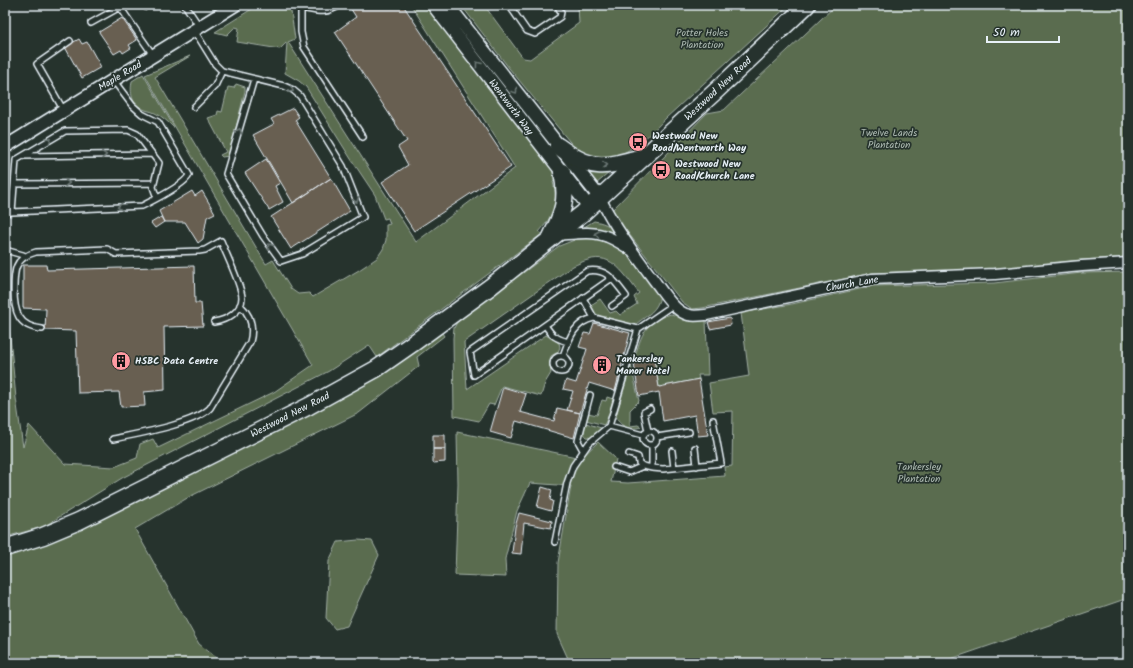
<svg xmlns="http://www.w3.org/2000/svg" width="1133" height="668" font-family="Kalam,sans-serif">
<rect width="100%" height="100%" fill="#26332d"/>
<filter id="ink" filterUnits="userSpaceOnUse"><feTurbulence type="fractalNoise" baseFrequency=".025" numOctaves="2"/><feDisplacementMap in="SourceGraphic" scale="8" xChannelSelector="R" yChannelSelector="G"/><feConvolveMatrix kernelMatrix="1 2 1 2 8 2 1 2 1" color-interpolation-filters="sRGB"/></filter>
<g filter="url(#ink)">
<path fill="#5a6c4f" stroke="#a1aea4" d="M258,5H290L295,39L288,42L416,242L515,168L411,5H424L538,150L562,172L553,182C559,203 553,216 539,232L542,234L377,357L369,345L329,371L122,478L43,527L5,537V286L16,398L23,447L29,425L65,464L114,467L137,458L140,444L153,439L158,448L274,392L313,365L145,75L190,56L155,77L266,264L273,260L291,289L298,294L309,293L313,297L359,270L377,258L383,249L386,240V225L390,224L388,218L384,219L375,195L351,159L306,87L299,81L285,73L287,42L280,49L237,42L239,28L235,27L227,35L215,32Z
M461,5H484L523,58L530,59L579,23L578,7L577,5H789L666,118C643,142 607,177 574,147L509,68Z
M836,5H1128V257L1082,260L996,269L873,273L702,308L692,309L682,302L614,215L612,210L707,113L724,110Z
M143,74L174,127H173C168,122 162,116 155,113C151,111 147,111 143,109C131,104 130,92 132,81Z
M236,84L245,87V91L229,156L222,157L220,155L226,152L208,118L217,115L218,111L222,112L228,87L234,88Z
M581,165L616,167L596,184Z
M594,221C607,223 614,228 622,238C609,231 598,228 584,227Z
M591,238C601,240 613,243 621,249C632,257 653,284 660,295C658,311 647,315 636,324C621,324 605,319 592,312L591,305L600,299L610,313L616,311L620,315L637,304L634,297L639,293C625,276 613,252 588,260C583,261 578,264 573,266L464,342L467,389L546,335L559,343L560,347L558,352L551,356L550,366L551,373L545,383L541,396L502,386L494,405L489,404L479,421L454,416L453,338L454,328L457,322L559,246L577,239Z
M1128,272V598L939,663H570L557,634L558,563L571,486L530,483L517,511L505,559L506,577L455,575L458,484L457,432L581,458L598,442L616,459L611,482L628,483L725,476L724,467L732,466L733,411L713,412L709,383L749,376L741,313L792,304L873,286L994,283L1082,273Z
M671,314L692,321L706,320L708,375H698L699,379L659,387L654,360L633,363C641,338 642,322 671,314Z
M442,333L444,336L417,357L419,366L359,413L189,497L135,529L199,644L223,663H5V557L45,544L98,521L305,417L354,391L398,363Z
M631,365L639,401L630,410V426L638,425L641,427C629,430 621,428 616,416Z
M607,397L613,399L608,417L604,425L586,420L588,413L597,415L602,400L606,401Z
M586,423L601,428L592,438L587,437C582,433 584,429 586,423Z
M358,540L372,541L379,555L347,626L335,629L326,618L329,561L338,542Z"/>
<path fill="#675e51" stroke="#e8f1f8" d="M141,5H154L145,11Z
M350,5H403L511,167L414,231L382,182L408,165L398,147L407,141L335,32L356,17L349,6Z
M122,18L137,40L129,45L131,48L123,53L121,50L114,54L99,32Z
M79,39L82,44L87,42L101,67L82,78L65,47Z
M293,108L299,117L295,120L331,178L293,203L253,135L274,124L271,119Z
M266,159L280,183L275,186L283,202L269,210L245,173Z
M331,178L350,211L291,249L271,217Z
M192,191L195,196L202,191L215,213L207,217L203,239L198,243L185,222H164L159,211Z
M161,217L164,222L155,228L151,223Z
M23,265H46L47,270L194,266L195,303H201L203,326L164,327L165,390L144,392L145,406L121,407L119,392L78,393L76,331L45,330L46,309L23,308Z
M730,318L731,325L710,329L708,322Z
M594,323L630,333L615,391L589,383L580,413L567,410L573,391L563,389L566,380L576,383L587,349L579,347L584,333L590,334Z
M654,359L659,387L699,379L708,435L698,436L695,415L663,421L659,392L639,396L634,364Z
M503,387L526,394L520,412L554,421L557,408L580,413L574,438L516,421L511,438L490,432Z
M433,435H445V449H433Z
M433,449H445V462L433,463Z
M542,487L552,490L550,500L553,501L551,511L537,507Z
M519,513L552,521L551,528L524,523L521,554L512,553L515,527Z"/>
<g fill="none" stroke-linecap="round" stroke-linejoin="round">
<defs>
<path id="service" d="M185,5L199,26
M300,5L301,8V32L304,47L363,137
M509,5L527,31L535,34L560,17L561,12L557,5
M301,8C318,11 324,15 340,5
M91,23L120,7L153,55
M194,30L215,64L222,71L284,86L293,90L300,96L343,166L363,217L302,254L281,261L263,236L226,174L254,79
M114,81L132,105L142,114L158,122L189,175C185,185 152,201 142,206L12,212L16,160L65,131L128,130L137,134L159,163L153,187L157,198
M194,107L215,86L222,71
M64,111L37,64L70,41
M24,156L152,154
M14,184L154,183
M5,213L12,212
M5,250L23,255L25,256
M583,298L594,318
M612,306L626,296C614,281 608,268 587,271L470,352L474,375L612,278
M545,325C552,336 555,338 568,342
M42,329C18,327 14,311 14,290C14,271 14,258 36,252L107,249L116,254L199,251L205,250L221,241C226,254 241,284 242,297C242,312 227,320 214,322
M563,356C569,339 574,322 594,318L638,329
M553 364a8 8 0 1 1 16 0a8 8 0 1 1-16 0Z
M609,426L643,435
M643 438a7 7 0 1 1 14 0a7 7 0 1 1-14 0Z
M648,431L644,412L650,409
M657,437L689,432
M113,439C136,434 195,424 210,408L250,342C254,327 251,315 240,305
M695,448L697,466
M583,450L578,441L590,395
M672,451L674,468
M629,454L638,457L639,463L643,466
M614,467L629,472L643,466L652,468V445
M652,468L663,469L721,463L713,420
M555,542L567,483L573,466L589,443L609,426L638,329L673,305"/>
<path id="minor" d="M600,198C615,228 636,256 656,283C663,292 670,304 680,311C688,317 696,316 706,315L872,279L995,274L1082,266L1128,263
M557,235C573,234 592,230 608,237C616,240 623,245 631,250"/>
<path id="tertiary" d="M433,5L589,207
M448,5L600,198
M5,147L235,5"/>
<path id="trunk" d="M558,146C591,171 603,168 642,157
M551,237C563,213 568,199 562,172
M5,548L43,536L79,521L309,406L376,369L412,344L490,287L583,213L717,90L807,5"/>
</defs>
<use href="#service" stroke="#e8f1f8" stroke-width="8"/>
<use href="#minor" stroke="#e8f1f8" stroke-width="13"/>
<use href="#tertiary" stroke="#e8f1f8" stroke-width="15"/>
<use href="#trunk" stroke="#e8f1f8" stroke-width="19"/>
<use href="#service" stroke="#26332d" stroke-width="5"/>
<use href="#minor" stroke="#26332d" stroke-width="10"/>
<use href="#tertiary" stroke="#26332d" stroke-width="12"/>
<use href="#trunk" stroke="#26332d" stroke-width="16"/>
</g>
<defs><path id="oneway-chevron" d="M-2-3.5L2.5 0L-2 3.5" fill="none" stroke-width="1.6" stroke-linecap="round" stroke-linejoin="round"/></defs>
<g stroke="#6a7674">
<use href="#oneway-chevron" transform="translate(478 64) rotate(-127)"/>
<use href="#oneway-chevron" transform="translate(291 90) rotate(28)"/>
<use href="#oneway-chevron" transform="translate(515 91) rotate(52)"/>
<use href="#oneway-chevron" transform="translate(239 131) rotate(-74)"/>
<use href="#oneway-chevron" transform="translate(49 140) rotate(-31)"/>
<use href="#oneway-chevron" transform="translate(104 155) rotate(-1)"/>
<use href="#oneway-chevron" transform="translate(605 165) rotate(-1)"/>
<use href="#oneway-chevron" transform="translate(67 183)"/>
<use href="#oneway-chevron" transform="translate(356 200) rotate(69)"/>
<use href="#oneway-chevron" transform="translate(120 207) rotate(177)"/>
<use href="#oneway-chevron" transform="translate(597 234) rotate(-170)"/>
<use href="#oneway-chevron" transform="translate(270 246) rotate(-125)"/>
</g>
</g>
<defs>
<symbol id="bus-disc" viewBox="-11 -11 22 22"><circle r="9.5" fill="#ff9aa2" stroke="#26332d"/><path d="M-5-6H5V4H4V6H2V4H-2V6H-4V4H-5ZM-3.5-4V0h7V-4ZM-3.5 1.2v1.5H-2V1.2ZM2 1.2v1.5H3.5V1.2Z" fill="#111"/></symbol>
<symbol id="building-disc" viewBox="-11 -11 22 22"><circle r="9.5" fill="#ff9aa2" stroke="#26332d"/><path d="M-4-6H4V6H1V3H-1V6H-4ZM-2.5-4.3h1.7v1.8h-1.7ZM.8-4.3h1.7v1.8H.8ZM-2.5-1h1.7V.8h-1.7ZM.8-1h1.7V.8H.8Z" fill="#111"/></symbol>
</defs>
<g fill-rule="evenodd">
<use href="#bus-disc" x="627" y="131" width="22" height="22"/>
<use href="#bus-disc" x="650" y="159" width="22" height="22"/>
<use href="#building-disc" x="110" y="350" width="22" height="22"/>
<use href="#building-disc" x="591" y="354" width="22" height="22"/>
</g>
<g text-anchor="middle" dominant-baseline="central" stroke-width="3.5" stroke-linejoin="round" paint-order="stroke">
<g font-size="10" fill="#afbcb4" stroke="#26332d">
<text x="702" y="33">Potter Holes<tspan x="702" dy="12">Plantation</tspan></text>
<text x="889" y="133">Twelve Lands<tspan x="889" dy="12">Plantation</tspan></text>
<text x="919" y="467">Tankersley<tspan x="919" dy="12">Plantation</tspan></text>
</g>
<g font-size="10" fill="#e8f1f8" stroke="#26332d">
<text transform="translate(120 76) rotate(-31)">Maple Road</text>
<text transform="translate(718 89) rotate(-43)">Westwood New Road</text>
<text transform="translate(511 107) rotate(53)">Wentworth Way</text>
<text transform="translate(852 284) rotate(-10)">Church Lane</text>
<text transform="translate(290 415) rotate(-27)">Westwood New Road</text>
</g>
<g font-size="10" font-weight="bold" fill="#e8f1f8" stroke="#26332d" text-anchor="start">
<text x="652" y="136">Westwood New<tspan x="652" dy="12">Road/Wentworth Way</tspan></text>
<text x="675" y="164">Westwood New<tspan x="675" dy="12">Road/Church Lane</tspan></text>
<text x="616" y="359">Tankersley<tspan x="616" dy="12">Manor Hotel</tspan></text>
<text x="135" y="361">HSBC Data Centre</text>
</g>
</g>
<rect width="1133" height="668" fill="none" stroke="#26332d" stroke-width="20"/>
<rect x="10" y="10" width="1113" height="648" fill="none" stroke="#e8f1f8" stroke-width="1.5" filter="url(#ink)"/>
<path d="M987 36v6h72v-6" fill="none" stroke="#e8f1f8" stroke-width="2"/>
<text x="993" y="36" font-size="12" fill="#e8f1f8" stroke="#26332d" stroke-width="3" paint-order="stroke">50 m</text>
</svg>
